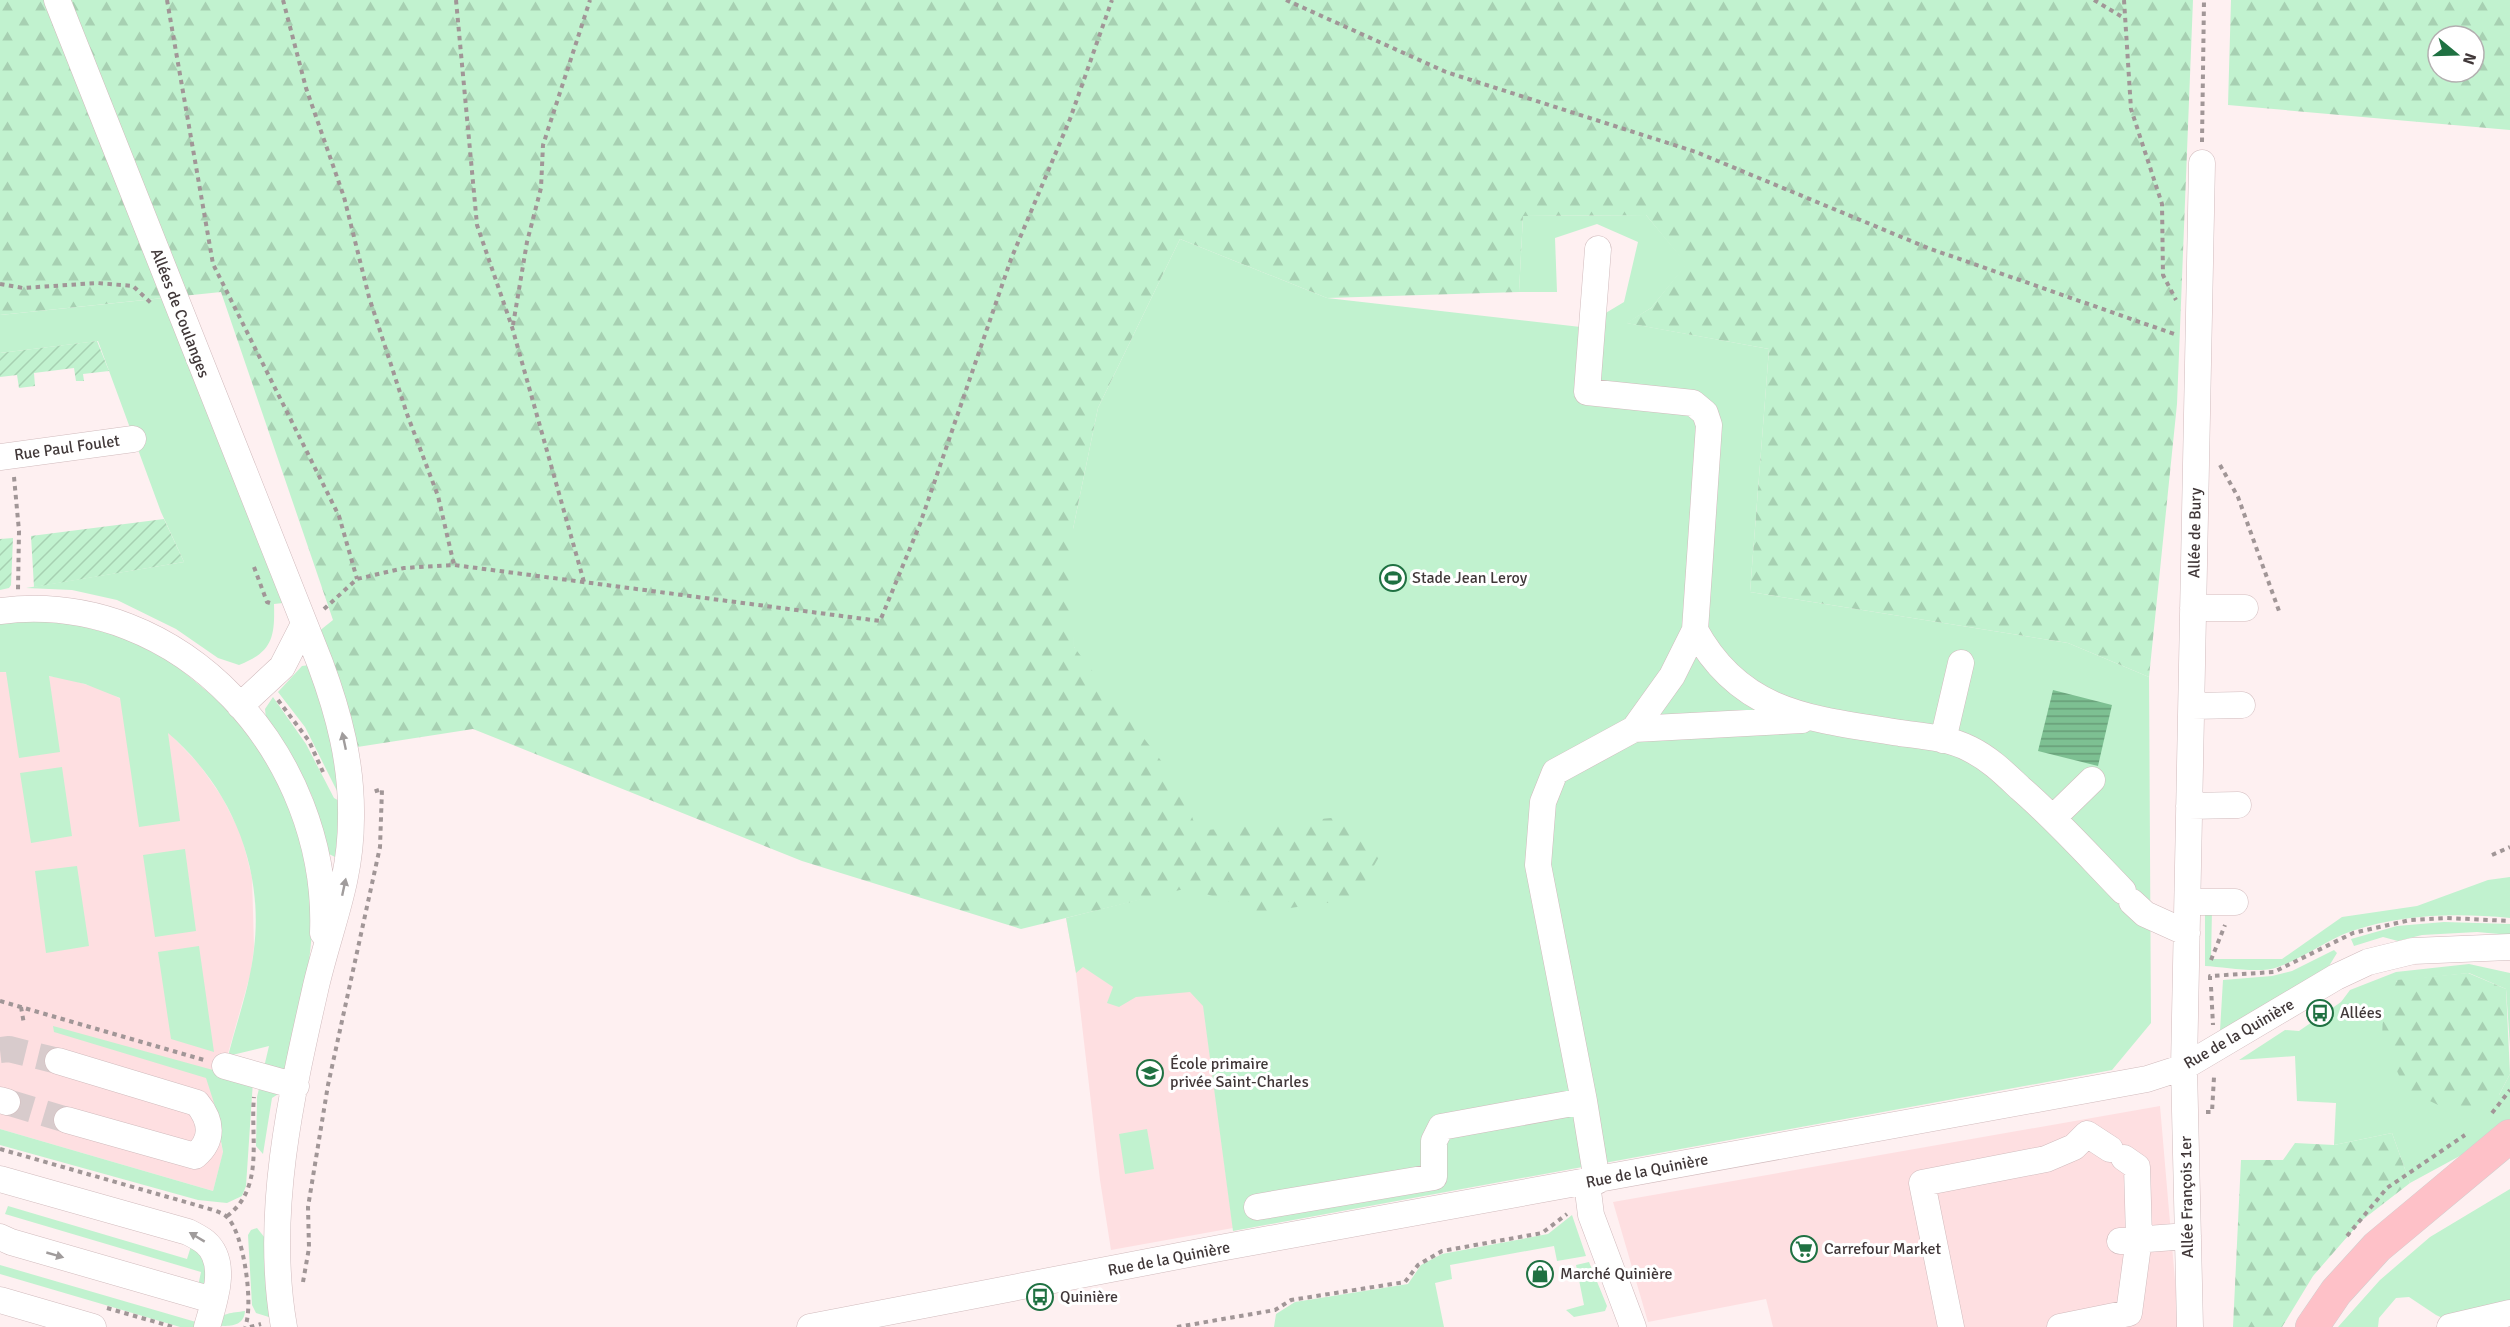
<svg xmlns="http://www.w3.org/2000/svg" width="2510" height="1327" font-family="Signika,sans-serif">
<defs>
<pattern id="forest-firs" width="22" height="20" patternUnits="userSpaceOnUse" patternTransform="scale(1.5)"><rect width="22" height="20" fill="#c1f2cf"/><path d="M5 1l3.5 6h-7zM16 11l3.5 6h-7z" fill="#a7d0b2"/></pattern>
<pattern id="garden-furrows" width="10" height="10" patternUnits="userSpaceOnUse" patternTransform="scale(1.5)"><rect width="10" height="10" fill="#c1f2cf"/><path d="M-1 1l2-2M0 10L10 0M9 11l2-2" fill="none" stroke="#a7d0b2"/></pattern>
<pattern id="water-rules" width="6" height="5" patternUnits="userSpaceOnUse" patternTransform="scale(1.5)"><rect width="6" height="5" fill="#7dc092"/><path d="M0 2.5h6" fill="none" stroke="#689d78"/></pattern>
</defs>
<rect width="100%" height="100%" fill="#fef0f1"/>
<path fill="#fedfe1" d="M0,672L28,673L68,679L104,690L132,705L170,734L199,764L222,797L241,834L252,877L254,947L251,972L214,1103L223,1153L213,1191L0,1129Z
M1189,898L1233,1228L1111,1250L1100,1180L1076,973L1066,918Z
M2160,1106L2179,1327H1773L1766,1299L1648,1322L1613,1202Z"/>
<path fill="#c1f2cf" d="M1646,215L1687,264L1651,308L1627,323L1769,349L1750,592L2068,643L2149,677L2151,1023L2112,1070L1233,1231L1203,1006L1190,992L1136,997L1119,1007L1107,1003L1113,987L1083,967L1076,973L1066,918L1188,887L1074,647L1073,636V529L1098,408L1180,239L1327,298L1598,329L1599,317L1624,302L1638,242L1597,224L1555,238L1557,292H1519L1523,216Z
M164,298L283,603L274,604C275,638 272,652 239,665L218,658L176,629L117,600L72,590L26,588L184,562L161,512L98,341L0,353V315Z
M57,620L123,637L173,663L233,713L272,767L302,838L312,893V933L308,972L283,1091L272,1098L263,1154L256,1146L257,1097L269,1046L228,1056C237,1021 250,986 254,949C264,867 231,787 168,733L180,821L139,827L120,698L85,684L49,676L60,752L19,758L6,672H0V622Z
M310,665L340,750L338,793L305,727L278,692L302,666Z
M273,697L306,744L334,798L343,803L342,852L335,857L329,854L312,796L292,756L266,719L265,709Z
M62,767L72,836L31,843L20,773Z
M185,849L196,931L155,937L143,855Z
M77,866L89,946L46,953L35,871Z
M2510,877V918C2456,913 2404,914 2352,931C2326,940 2304,958 2278,967C2260,974 2225,967 2205,966V910H2212L2211,959H2282L2342,917L2417,906L2488,880Z
M2444,922L2510,924V935L2477,932L2422,935L2398,941L2383,937L2354,946L2351,939L2397,926Z
M199,946L214,1052L171,1039L158,952Z
M2334,950L2337,953L2329,966L2220,1031L2223,980L2272,976L2292,971Z
M2469,964L2510,973V1046L2506,989L2469,973L2396,981L2499,1095L2510,1074V1120L2491,1139L2410,1183L2392,1133L2334,1145L2336,1103L2297,1101L2295,1056L2239,1060L2285,1030L2299,1031L2341,1002L2350,990L2396,972Z
M53,1026L253,1081L246,1186L242,1196L227,1203L198,1200L0,1145V1129L213,1191L223,1152L214,1103L206,1078L54,1032Z
M1147,1129L1154,1169L1125,1174L1119,1134Z
M2510,1189V1305L2449,1321L2436,1315L2409,1297L2396,1298L2379,1318L2378,1327H2338L2380,1280L2430,1237Z
M8,1206L187,1259L192,1243L209,1261L207,1282L202,1287L198,1286L201,1272L5,1214Z
M1572,1215L1586,1256L1557,1261L1554,1246L1450,1265L1452,1279L1435,1283L1444,1327H1274L1276,1314L1295,1302L1408,1284L1421,1265L1442,1254L1548,1234Z
M257,1228L265,1238L272,1318L256,1313L252,1305L248,1235L251,1230Z
M1589,1262L1607,1306L1605,1311L1574,1317L1566,1310L1584,1305L1576,1265Z
M0,1265L196,1322L195,1327H180L0,1274Z
M245,1311C244,1327 228,1327 215,1325C221,1312 232,1313 245,1311Z"/>
<path fill="url(#forest-firs)" fill-rule="evenodd" d="M0,0H2193L2177,404L2149,677L2068,643L1750,592L1769,349L1626,323L1651,308L1686,264L1646,215L1523,216L1519,292L1327,298L1180,239L1098,408L1073,529L1074,647L1182,788L1197,831L1341,817L1380,855L1355,899L1260,912L1188,888L1021,929L802,861L473,729L351,748L313,636L333,620L221,292L0,315Z
M2231,0H2510V130L2228,105ZM2438,36H2474V72H2438Z
M2468,973L2506,989L2510,1074L2499,1095L2467,1119L2405,1089L2382,1037L2383,1016L2397,980Z
M2392,1133L2410,1183L2361,1221L2313,1276L2282,1327H2233L2241,1160H2283L2295,1143L2334,1145Z"/>
<path fill="url(#garden-furrows)" d="M97,341L109,371L83,374L84,381H76L74,368L34,373L35,386L19,388L17,375L0,377V353Z
M164,519L184,562L34,587L31,536Z
M13,538L11,585L9,588L0,590V539Z"/>
<path fill="url(#water-rules)" d="M2053,690L2112,705L2098,766L2038,751Z"/>
<g fill="none" stroke-linecap="round" stroke-linejoin="round">
<path stroke="#d8cbcc" stroke-width="26" stroke-dasharray="26 13" stroke-linecap="butt" d="M0,1050L9,1049L58,1061
M7,1102L67,1120"/>
<defs>
<path id="minor" d="M57,0L320,663C339,714 352,764 351,818C351,882 330,926 316,986C291,1096 264,1214 284,1327
M1598,249L1587,392L1693,403L1705,413L1709,425L1695,630C1741,715 1813,719 1900,733C1923,736 1949,738 1970,749C1990,759 2004,773 2020,788C2057,820 2089,856 2123,891
M0,457L133,439
M2193,608H2245
M0,611C183,588 330,757 323,933
M240,706L282,667L303,626
M2192,706L2242,705
M1634,729L1672,676L1695,630
M1943,740L1961,663
M2189,806L2238,805
M2053,818L2092,780
M2132,902L2145,914L2187,933
M2188,902H2235
M58,1061L197,1103C212,1121 214,1140 195,1156L67,1120
M225,1066L296,1086
M0,1100L7,1102
M0,1179L188,1232C194,1235 200,1238 205,1242C229,1262 214,1302 207,1327
M1597,1181L1584,1101L1538,865L1543,802L1555,772L1634,729L1802,720
M1587,1183L1591,1215L1633,1327
M1257,1207L1434,1177V1141L1441,1127L1584,1101
M0,1237L11,1242L202,1297L211,1296L217,1288
M2120,1241L2188,1236
M0,1300L93,1327
M810,1327L1220,1248L2147,1079L2184,1067L2336,977L2368,962L2413,951L2510,947
M1951,1327L1922,1183L2046,1159L2074,1147L2087,1134L2110,1149
M2060,1327L2129,1313L2139,1238L2137,1167L2124,1158
M2190,1327L2184,1067L2202,163
M2450,1327L2510,1313"/>
<path id="major" d="M2312,1327L2336,1292L2377,1247L2510,1136"/>
</defs>
<use href="#minor" stroke="#d1bbbd" stroke-width="27"/>
<use href="#major" stroke="#d1cfcf" stroke-width="34"/>
<path stroke="#a19697" stroke-width="4" stroke-dasharray="4.5 4.5" stroke-linecap="butt" d="M167,0L213,264L339,516L357,579
M283,0L306,88L344,197L369,297L407,414L438,496L454,565
M456,0L477,225L512,327L584,582
M1286,0L1446,72L1696,152L1928,248L2177,335
M2094,0L2124,18
M2124,0L2131,109L2162,204L2163,275L2176,300
M2202,142L2204,0
M0,284L23,288L97,283L133,286L152,304
M513,325L527,242L541,188L543,145L590,0
M2220,465L2238,497L2279,611
M14,477L19,531L18,590
M254,567L267,602L270,603
M324,609L357,579L404,568L454,565L880,621L920,524L1011,259L1070,119L1112,0
M278,700L309,741L323,772
M2492,855L2510,847
M2211,960L2225,925
M2210,980V976L2274,972L2353,933L2410,920L2447,918L2510,921
M2211,987L2213,1025
M0,1001L204,1060
M21,1007L24,1024
M2206,1112H2212L2214,1077
M2492,1113L2510,1090
M0,1149L196,1205C205,1208 221,1211 227,1217C244,1233 254,1306 245,1327
M227,1216C265,1188 250,1138 254,1097
M2347,1236L2387,1188L2465,1135
M303,1282L309,1248L308,1207L328,1085L380,847L382,789L373,792
M107,1308L173,1327
M250,1327L261,1324
M1177,1327L1275,1310L1291,1300L1405,1282L1418,1265L1442,1251L1542,1233L1567,1214"/>
<use href="#minor" stroke="#fff" stroke-width="26"/>
<use href="#major" stroke="#fec1c8" stroke-width="33"/>
</g>
<defs><path id="oneway-solid" d="M-6-.8H1V-3.2L6.5 0L1 3.2V.8H-6Z" transform="scale(1.5)"/></defs>
<g fill="#a09c9c">
<use href="#oneway-solid" transform="translate(344 741) rotate(-102)"/>
<use href="#oneway-solid" transform="translate(344 887) rotate(-78)"/>
<use href="#oneway-solid" transform="translate(197 1237) rotate(-149)"/>
<use href="#oneway-solid" transform="translate(55 1255) rotate(16)"/>
</g>
<defs>
<symbol id="stadium-ring" viewBox="-11 -11 22 22"><circle r="9.5" fill="#fff" stroke="#1f7142" stroke-width="1.5"/><path d="M0-5a6.5 5 0 1 0 0 10a6.5 5 0 1 0 0-10ZM-3.5-1.8h7v3.6h-7Z" fill="#1f7142"/></symbol>
<symbol id="bus-ring" viewBox="-11 -11 22 22"><circle r="9.5" fill="#fff" stroke="#1f7142" stroke-width="1.5"/><path d="M-5-6H5V4H4V6H2V4H-2V6H-4V4H-5ZM-3.5-4V0h7V-4ZM-3.5 1.2v1.5H-2V1.2ZM2 1.2v1.5H3.5V1.2Z" fill="#1f7142"/></symbol>
<symbol id="school-ring" viewBox="-11 -11 22 22"><circle r="9.5" fill="#fff" stroke="#1f7142" stroke-width="1.5"/><path d="M0-5L7-2L0 1L-7-2ZM-4 1L0 2.5L4 1V4Q0 6-4 4Z" fill="#1f7142"/></symbol>
<symbol id="supermarket-ring" viewBox="-11 -11 22 22"><circle r="9.5" fill="#fff" stroke="#1f7142" stroke-width="1.5"/><path d="M-6-5.5h2.5l.6 2H6L4.5 2H-2.5L-4.4-4H-6ZM-1.5 3.2a1.3 1.3 0 1 0 .1 0ZM3 3.2a1.3 1.3 0 1 0 .1 0Z" fill="#1f7142"/></symbol>
<symbol id="shop-ring" viewBox="-11 -11 22 22"><circle r="9.5" fill="#fff" stroke="#1f7142" stroke-width="1.5"/><path d="M-5-2.5h2.3a2.7 3.5 0 0 1 5.4 0H5L5.5 6h-11ZM-1.5-2.5h3a1.5 2.3 0 0 0-3 0Z" fill="#1f7142"/></symbol>
</defs>
<g fill-rule="evenodd">
<use href="#stadium-ring" x="1378" y="563" width="30" height="30"/>
<use href="#bus-ring" x="2305" y="998" width="30" height="30"/>
<use href="#school-ring" x="1135" y="1058" width="30" height="30"/>
<use href="#supermarket-ring" x="1789" y="1234" width="30" height="30"/>
<use href="#shop-ring" x="1525" y="1259" width="30" height="30"/>
<use href="#bus-ring" x="1025" y="1282" width="30" height="30"/>
</g>
<g text-anchor="middle" dominant-baseline="central" stroke-width="6" stroke-linejoin="round" paint-order="stroke">
<g font-size="16" fill="#413839" stroke="#fff">
<text transform="translate(180 313) rotate(69)">Allées de Coulanges</text>
<text transform="translate(67 448) rotate(-8)">Rue Paul Foulet</text>
<text transform="translate(2195 533) rotate(-89)">Allée de Bury</text>
<text transform="translate(2239 1034) rotate(-30)">Rue de la Quinière</text>
<text transform="translate(1647 1171) rotate(-11)">Rue de la Quinière</text>
<text transform="translate(2187 1197) rotate(-91)">Allée François 1er</text>
<text transform="translate(1169 1259) rotate(-11)">Rue de la Quinière</text>
</g>
<g font-size="16" fill="#413839" stroke="#fff" text-anchor="start">
<text x="1412" y="578">Stade Jean Leroy</text>
<text x="2340" y="1013">Allées</text>
<text x="1170" y="1064">École primaire<tspan x="1170" dy="18">privée Saint-Charles</tspan></text>
<text x="1824" y="1249">Carrefour Market</text>
<text x="1560" y="1274">Marché Quinière</text>
<text x="1060" y="1297">Quinière</text>
</g>
</g>
<g transform="translate(2456 54) rotate(109)"><circle r="28" fill="#ffffff" stroke="#b3afb0" stroke-width="1.5"/>
<path d="M0-4.5L10 22L0 15L-10 22Z" fill="#1f7142"/>
<text y="-9" font-size="16" font-weight="bold" text-anchor="middle" fill="#413839">N</text>
</g>
</svg>
